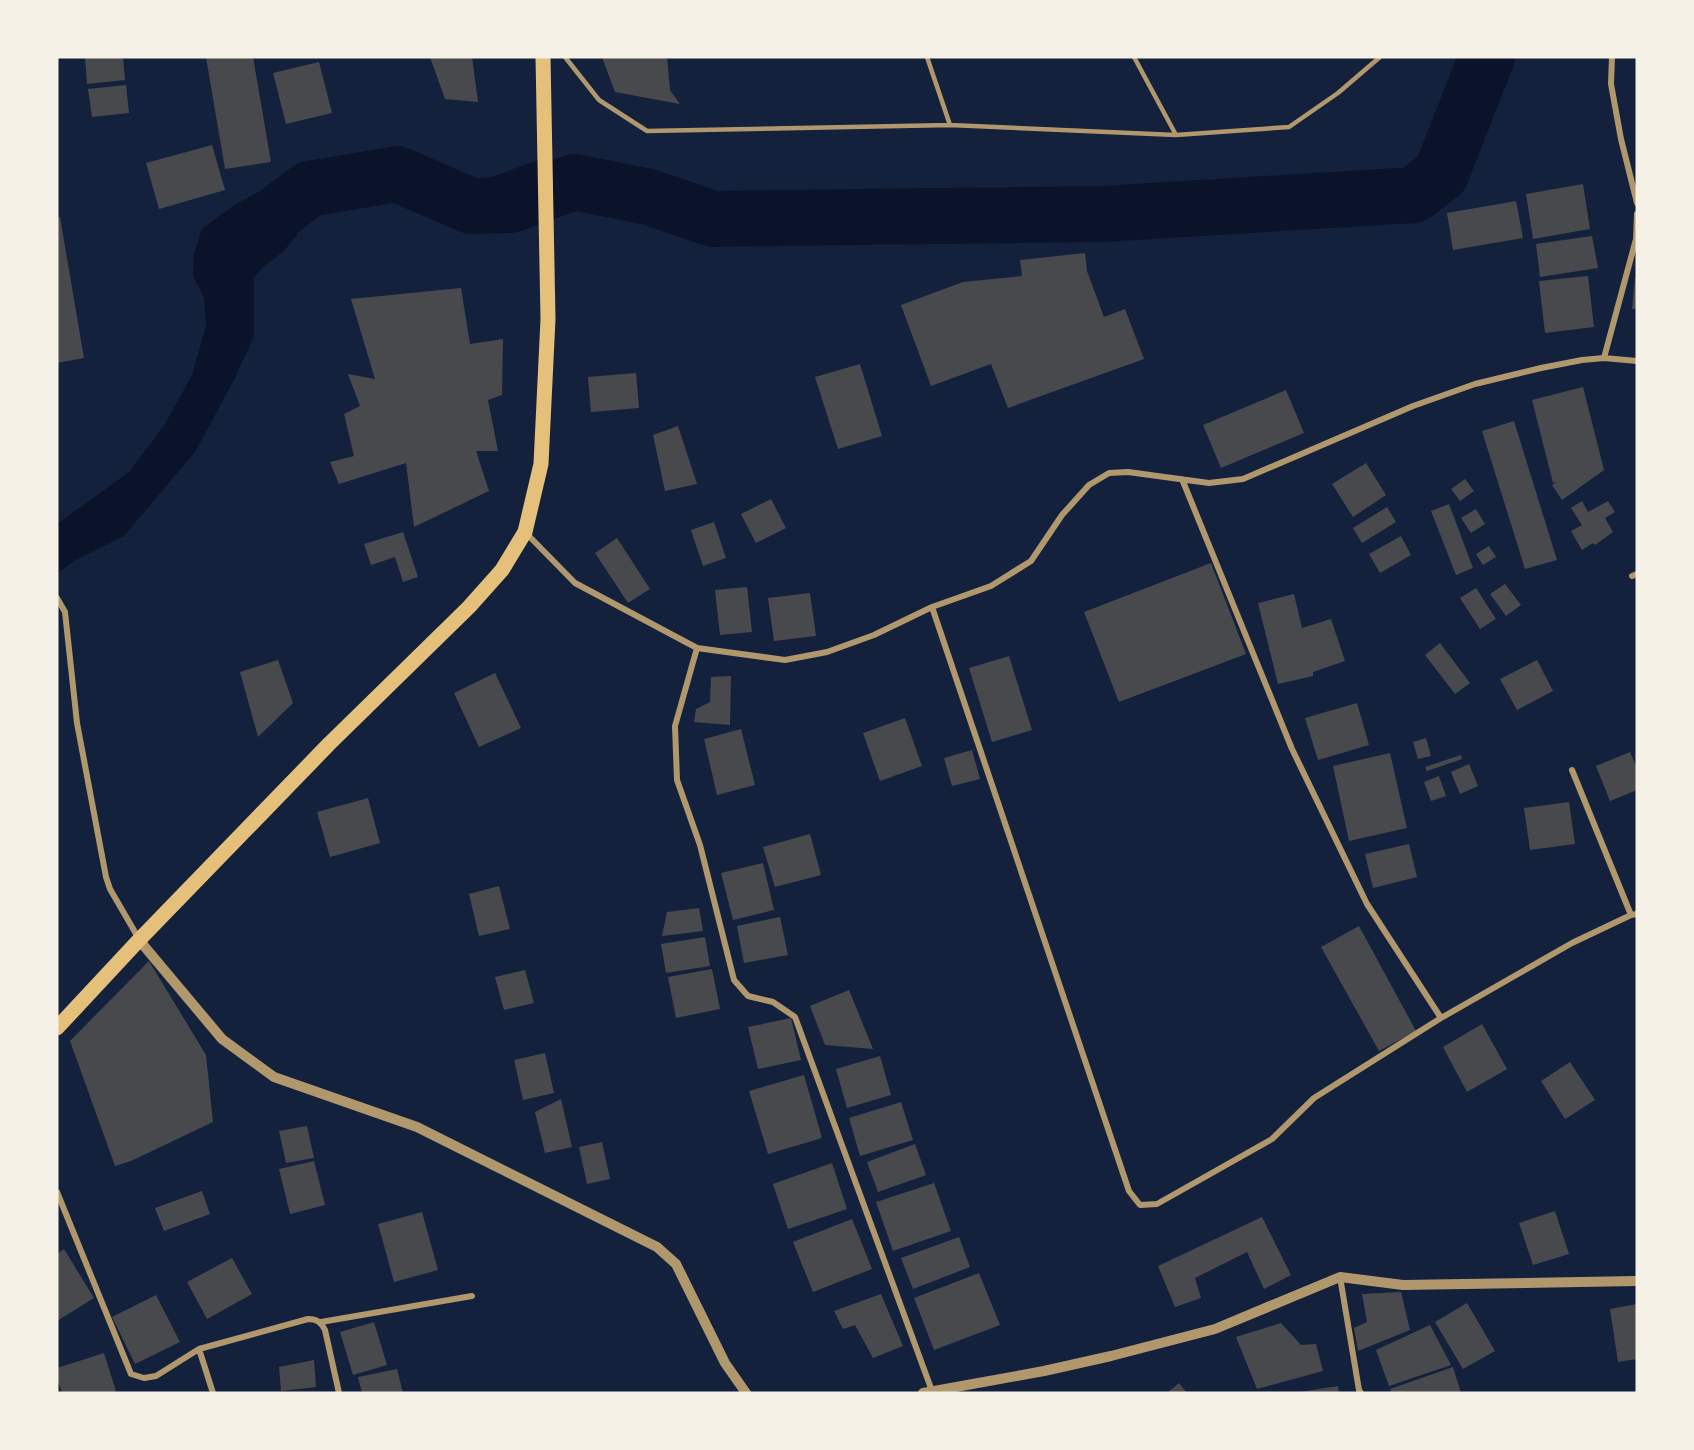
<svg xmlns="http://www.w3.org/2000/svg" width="1694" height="1450" font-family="Figtree,sans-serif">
<rect width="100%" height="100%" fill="#14213d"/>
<path fill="#0b132b" d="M552,155L558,209L479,217L436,198L406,180L375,179L345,182L314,188L300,202L297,235L283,252L264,266L254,278V336L235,378L195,452L124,536L76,560L57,573V524L129,472L165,424L192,375L206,326L204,298L193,276L194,253L202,229L234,205L302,169L389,158L414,164L454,178L486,179Z"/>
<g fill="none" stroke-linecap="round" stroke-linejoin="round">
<path stroke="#0b132b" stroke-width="56" d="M263,224L309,189L397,174L471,206L511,205L574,182L649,197L713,219L1103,214L1414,195L1441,174L1487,57"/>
</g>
<path fill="#48494c" d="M85,57H123L125,80L87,84Z
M206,57H253L271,162L225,169Z
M430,57H472L478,102L445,99Z
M602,57H667L670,90L680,104L615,92Z
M319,62L332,113L286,124L273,73Z
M126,85L129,113L92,117L88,89Z
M212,145L225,190L159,209L146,163Z
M1583,184L1590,229L1533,239L1526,194Z
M1516,201L1523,238L1453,250L1447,213Z
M57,217H60L84,358L57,363Z
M1592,236L1598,268L1540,277L1536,244Z
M1085,253L1087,271L1104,317L1125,309L1144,359L1008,408L991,364L931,386L901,305L963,282L1022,276L1020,260Z
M1588,276L1594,327L1545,333L1539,281Z
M1635,277L1637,278V309H1632Z
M461,288L470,344L503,339L502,395L488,400L498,451H476L489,491L414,527L406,463L339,484L330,462L354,456L344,414L360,406L348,374L375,379L351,299Z
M860,364L882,436L838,449L815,377Z
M636,373L639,408L591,412L588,377Z
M1583,387L1604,470L1562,500L1552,485L1557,482L1553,483L1532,400Z
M1286,390L1304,433L1221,468L1203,425Z
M1514,421L1557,560L1525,569L1482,431Z
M678,426L697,484L665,491L653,435Z
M1366,463L1386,495L1353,517L1332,484Z
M1465,479L1474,491L1460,501L1451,489Z
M771,499L786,528L756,543L741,514Z
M1582,501L1588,512L1608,501L1615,512L1605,518L1613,532L1595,545L1593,543L1582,550L1571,531L1582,525L1571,508Z
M1449,504L1473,568L1456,575L1431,511Z
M1387,507L1396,522L1362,543L1353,528Z
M1476,509L1485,524L1471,533L1461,518Z
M714,522L726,558L703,566L691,530Z
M403,532L418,577L403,582L395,557L371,565L364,544Z
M1401,536L1411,555L1380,573L1369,554Z
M617,538L650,589L628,603L595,553Z
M1489,546L1496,557L1483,565L1476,554Z
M1211,563L1246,654L1119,702L1084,612Z
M1505,584L1521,605L1506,616L1490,594Z
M747,587L752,632L720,635L715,590Z
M1476,588L1496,619L1480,629L1460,598Z
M810,593L816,636L774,641L768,598Z
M1294,594L1302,628L1331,619L1345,661L1313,672V676L1278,684L1258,603Z
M1440,643L1470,683L1455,694L1425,655Z
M1009,656L1032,730L992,742L969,668Z
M278,660L293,703L258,737L240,672Z
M1537,660L1553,691L1517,710L1500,679Z
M495,673L521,728L479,747L454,693Z
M731,676L730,725L694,722L696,709L710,702L711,677Z
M1357,703L1369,745L1318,760L1305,718Z
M905,718L922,766L880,781L863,733Z
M741,729L755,785L717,795L704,739Z
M1426,738L1431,756L1418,759L1413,742Z
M972,750L980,779L952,786L944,758Z
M1630,752L1637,768V790L1610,801L1596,766Z
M1390,753L1407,828L1349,841L1333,766Z
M1461,755L1462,759L1427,771L1425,767Z
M1469,764L1478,786L1460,794L1451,772Z
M1439,776L1446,796L1431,801L1424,782Z
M368,798L380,843L330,857L317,812Z
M1569,802L1575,844L1530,850L1524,808Z
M810,834L821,875L775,887L763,847Z
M1409,844L1417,877L1373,888L1365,854Z
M763,863L774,910L733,920L721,873Z
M499,886L510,929L479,936L469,894Z
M699,908L703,931L662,936L667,912Z
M780,917L788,955L744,963L737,926Z
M1359,926L1416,1031L1379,1051L1321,947Z
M705,937L710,966L666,973L661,944Z
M149,961L206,1055L213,1122L131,1161L115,1166L70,1041Z
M712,969L720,1009L676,1018L668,977Z
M525,970L534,1003L504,1010L495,977Z
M849,990L873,1049L825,1045L810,1006Z
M791,1018L801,1060L758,1069L748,1027Z
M1482,1024L1507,1069L1467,1092L1443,1047Z
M545,1053L554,1093L523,1100L514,1060Z
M880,1056L891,1095L847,1108L836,1069Z
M1570,1062L1595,1100L1565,1119L1541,1081Z
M804,1075L822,1138L768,1154L749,1091Z
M561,1099L572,1147L545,1153L535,1112Z
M901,1102L913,1140L860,1156L849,1118Z
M307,1126L314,1158L286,1163L279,1131Z
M602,1142L610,1179L587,1184L579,1147Z
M915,1144L926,1175L878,1192L867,1162Z
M314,1161L325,1205L290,1214L279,1169Z
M832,1163L847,1209L788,1229L773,1184Z
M934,1183L951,1231L893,1251L876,1202Z
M202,1191L210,1214L164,1231L155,1208Z
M1555,1211L1569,1254L1533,1265L1519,1223Z
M422,1212L438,1270L394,1282L378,1224Z
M1262,1217L1291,1275L1264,1289L1247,1252L1195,1278L1201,1298L1175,1307L1158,1266Z
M852,1219L872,1269L813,1292L793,1242Z
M959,1237L970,1267L913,1289L901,1258Z
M64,1249L94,1298L57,1321V1254Z
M232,1258L252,1294L207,1319L187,1282Z
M979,1273L1000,1325L934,1350L914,1298Z
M1401,1292L1410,1330L1358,1351L1354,1328L1367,1322L1362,1294Z
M881,1294L903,1346L873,1358L855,1325L843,1329L834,1311Z
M156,1295L180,1342L135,1364L112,1317Z
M1467,1303L1495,1351L1463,1369L1435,1322Z
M1637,1304V1359L1618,1362L1610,1309Z
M374,1322L387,1365L353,1375L340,1332Z
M1281,1323L1301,1345L1316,1344L1323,1371L1257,1389L1236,1337Z
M1430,1325L1451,1365L1389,1386L1376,1350Z
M104,1353L116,1391L109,1393H62L57,1378V1368Z
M314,1360L316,1387L281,1391L279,1367Z
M1453,1367L1461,1393H1392L1390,1389Z
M397,1369L403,1393H362L358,1377Z
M1179,1383L1187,1393H1167Z
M1338,1386L1339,1393H1300V1392Z"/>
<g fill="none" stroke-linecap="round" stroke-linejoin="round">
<path stroke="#b1986c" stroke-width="4.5" d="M565,57L599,100L647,131L950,125L1176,135L1289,127L1338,93L1380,57
M927,57L950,125
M1134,57L1176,135"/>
<path stroke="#b1986c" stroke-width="6" d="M1612,57L1611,84L1621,139L1637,203
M1604,358L1636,239L1637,214
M1182,479L1292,749L1367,904L1441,1018
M525,532L575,583L697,648L785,660L827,652L874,635L932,607L991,586L1031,561L1062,515L1089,485L1109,473L1128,472L1209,483L1243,479L1413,406L1475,384L1541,368L1582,360L1604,358L1637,361
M1632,576L1637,574
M57,598L65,612L77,723L106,877L110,889L139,939
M932,607L1129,1191L1140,1205L1157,1204L1272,1139L1314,1098L1441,1018L1572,943L1631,915L1637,914
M697,648L675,726L677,780L700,845L734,980L748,996L773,1002L795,1017L932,1391
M1572,770L1631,915
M57,1192L131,1374L144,1378L156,1376L199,1349L213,1393
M1340,1277L1359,1390L1361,1393
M321,1322L472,1296
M199,1349L308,1319C317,1319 321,1322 325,1330L339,1393"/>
<path stroke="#b1986c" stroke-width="10" d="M139,940L222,1039L274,1077L417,1127L657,1247L676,1264L725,1363L746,1393
M923,1393L1044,1371L1111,1356L1215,1329L1340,1277L1403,1285L1637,1281"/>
<path stroke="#e5c07b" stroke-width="15" d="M57,1028L139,940L329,744L469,607L502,570L525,532L541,464L548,319L543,57"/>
</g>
<rect width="1694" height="1450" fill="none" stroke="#f6f1e7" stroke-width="117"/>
</svg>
